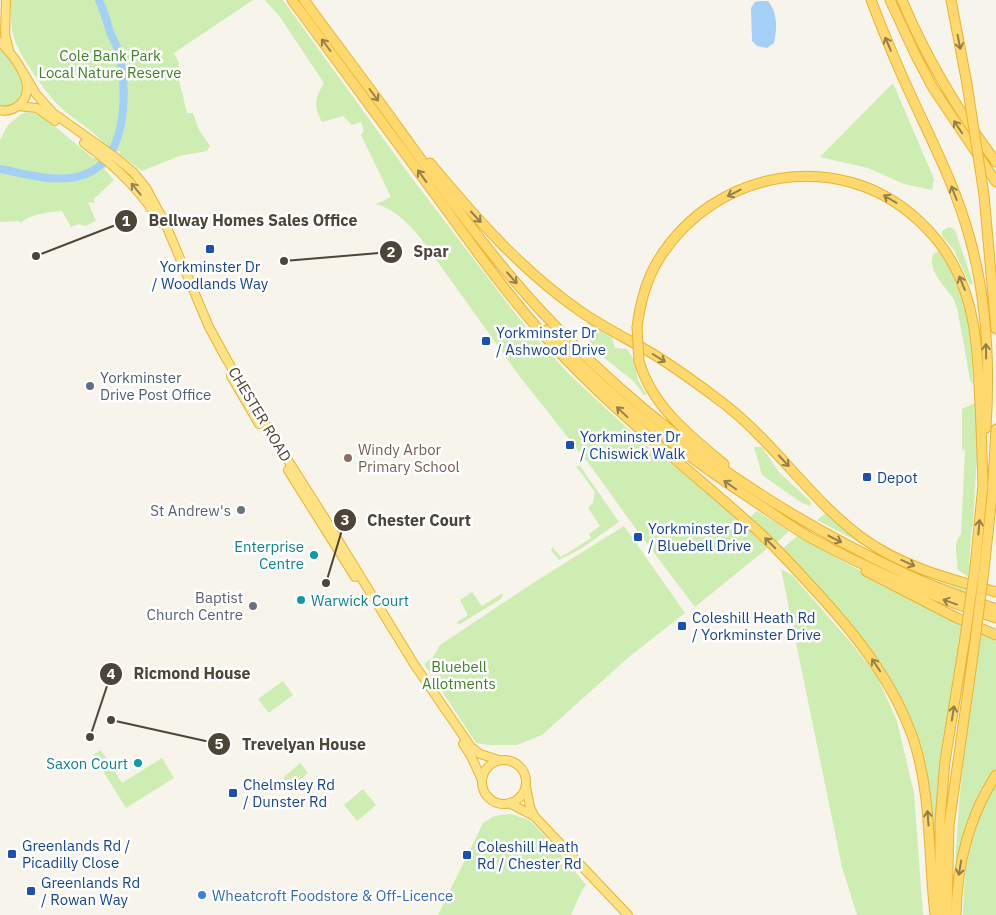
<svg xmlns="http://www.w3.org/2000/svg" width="996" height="915" font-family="'IBM Plex Sans',sans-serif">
<rect width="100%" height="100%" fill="#f6f4eb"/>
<path fill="#ceedb2" d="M11,0H253L174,53L179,63L177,72L187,113H193L199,130L210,146L207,151L179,156L142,171L119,154L121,151H118L104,169L114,180L94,199V203L88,202L96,221L85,226L79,224L71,227L62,211C50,212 29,214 21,223L18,221L0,222V140L8,125L20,115L26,112L34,113L41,115L93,158H95L103,142C90,128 73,119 59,106C46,93 19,55 14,38C10,26 11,13 11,0Z
M265,0H283L411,177L525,326L569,374L643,443L693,481L745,523L769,547L695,607L636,529L592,468L521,378L419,236C406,222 395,209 376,204L391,197L361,135L364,131L361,122L352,125L343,116L322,122C313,106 315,98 324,83L280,17Z
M0,46C12,58 31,85 18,101C13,107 7,107 0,106Z
M893,83L934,179L932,190L904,184L868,168L820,157Z
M949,227L955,230L973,283L970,285L954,250L942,236V231Z
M940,251L960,285L970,332L973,384L970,381C967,360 963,340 959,319C958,313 957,306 954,300C947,287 925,270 934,253Z
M587,322L612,338L615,348L627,349L634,360L638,380L647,395H644C640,390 636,383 631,379C620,370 585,346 586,330C586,328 587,325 587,322Z
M977,402V454L973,525C970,530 970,567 968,577L957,569C959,557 951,545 961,534L965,449L962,451V409Z
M754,447H762L779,472L811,502L810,506L802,503L762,475Z
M576,466H580L619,522L582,548L559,560L551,550L552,547L561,557L591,538L589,534L600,526L588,508L593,503L595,492Z
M757,511L789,531L776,543L749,518Z
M828,511L852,534L966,587V593L900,564L817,520Z
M624,526L685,613L630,656L542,735L517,745H489L476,743L424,664L433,657L440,645L533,583Z
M797,536L890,587L962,623L946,732L934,846L928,781L899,695L884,669L855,630L782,549Z
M781,569L793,576L852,644L877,676L897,721L914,793L923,915H857L842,867Z
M472,592L482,606L503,593L501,599L460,624L456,623L468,615L460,600Z
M982,632L996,637V770L969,819L965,830L957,861L954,893C957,805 966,718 982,632Z
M283,681L293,695L270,712H268L258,699Z
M101,750L122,783L162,758L174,778L126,808L93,755Z
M300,763L308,773L291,787L283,778Z
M996,784V915H963C964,865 970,827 996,784Z
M363,789L376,805L357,821L344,805Z
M511,814L529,820L550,841L586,885L582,890L571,915H438L483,823L494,816Z"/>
<path fill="#a4cff6" d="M760,1H768C778,14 777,28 774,43L767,48L757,46L752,41L751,8L755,2Z"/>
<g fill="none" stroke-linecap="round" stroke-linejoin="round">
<path stroke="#a4cff6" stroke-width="8" d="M0,169C27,174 56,184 83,175C128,161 128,91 119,54C118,46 113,40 110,32C107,21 104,11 99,0"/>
<defs>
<path id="trunk" d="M6,0L5,34L9,50
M0,42C14,56 41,88 18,106C12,110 7,112 0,110
M23,72L36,94L53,113L115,157L133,172L146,188L165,223L209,327L227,360L265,424L324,517L414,664L471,747L480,754L499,760
M18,106L37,108L55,121
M84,143C114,165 142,190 160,223
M231,376L259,424
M288,470L355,577
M463,744L471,756L482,780
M482 782a22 22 0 1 1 44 0a22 22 0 1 1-44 0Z
M526,787L530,807L534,816L628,915
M509,803L534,816"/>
<path id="motorway" d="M292,0C338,62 384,124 429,186C468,239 505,293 549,341C610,409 683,464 750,524C776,546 799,573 822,598C860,640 894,684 913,738C932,795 928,856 935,915
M304,0C336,44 370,88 402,133C446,194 490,256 542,312C645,423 770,511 908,575C936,588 967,598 996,609
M871,0C884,34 898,68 914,102C935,147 957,191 970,239C987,300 990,366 986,428
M890,0L916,56L933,88L996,182
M902,0C926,58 958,111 996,162
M951,0L967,84
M430,163C475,217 521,270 580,311C604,328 632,341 658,357C680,371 702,387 723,403C774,442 809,498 861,537C900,566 949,579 996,592
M984,195L996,329
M637,327C640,304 647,278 659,259C715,169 839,147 918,220C932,233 944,247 953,264C974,302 977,343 979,385C981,419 982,453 983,487
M546,330C608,395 679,452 754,501C773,514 792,527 811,538C870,570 933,597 996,618
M639,361C652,406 689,435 724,464
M975,567L983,484
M984,570L992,496L996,429
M866,571L955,617L996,635
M940,915V821L945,761L965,638
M947,915L949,825L975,641
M956,915C957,864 968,818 996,775"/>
</defs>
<use href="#trunk" stroke="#e9b332" stroke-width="10"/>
<use href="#motorway" stroke="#e9b332" stroke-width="11"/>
<use href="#trunk" stroke="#ffe284" stroke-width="8"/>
<use href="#motorway" stroke="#ffd96d" stroke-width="9"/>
<defs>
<path id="motorway-bridge" d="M967,84L984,195
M637,327L639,361
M965,638L975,567
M975,641L984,570"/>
</defs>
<use href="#motorway-bridge" stroke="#e9b332" stroke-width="11" stroke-linecap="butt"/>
<use href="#motorway-bridge" stroke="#ffd96d" stroke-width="9"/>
</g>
<defs><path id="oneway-shaft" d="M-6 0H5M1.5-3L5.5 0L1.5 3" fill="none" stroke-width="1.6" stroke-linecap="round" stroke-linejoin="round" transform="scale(1.25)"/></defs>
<g stroke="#94804d">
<use href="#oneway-shaft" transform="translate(959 42) rotate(79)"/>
<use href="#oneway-shaft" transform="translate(888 44) rotate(-113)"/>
<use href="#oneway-shaft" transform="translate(326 45) rotate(-127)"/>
<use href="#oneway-shaft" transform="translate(374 95) rotate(53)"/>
<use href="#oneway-shaft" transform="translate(958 127) rotate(-124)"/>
<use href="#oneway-shaft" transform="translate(422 176) rotate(-126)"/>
<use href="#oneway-shaft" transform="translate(734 193) rotate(153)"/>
<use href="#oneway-shaft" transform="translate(954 193) rotate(-111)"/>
<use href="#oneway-shaft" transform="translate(890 199) rotate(-149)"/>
<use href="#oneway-shaft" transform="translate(476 217) rotate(47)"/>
<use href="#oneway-shaft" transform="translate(512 278) rotate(49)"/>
<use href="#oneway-shaft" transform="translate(962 283) rotate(-112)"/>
<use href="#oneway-shaft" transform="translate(986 351) rotate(-91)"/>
<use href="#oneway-shaft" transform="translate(659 358) rotate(32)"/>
<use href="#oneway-shaft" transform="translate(622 412) rotate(-137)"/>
<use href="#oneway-shaft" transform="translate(784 461) rotate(47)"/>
<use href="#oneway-shaft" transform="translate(730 485) rotate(-145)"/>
<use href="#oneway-shaft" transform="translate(979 527) rotate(-85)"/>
<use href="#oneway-shaft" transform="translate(835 539) rotate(27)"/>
<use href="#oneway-shaft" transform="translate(770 543) rotate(-135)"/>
<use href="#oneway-shaft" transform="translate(908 563) rotate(24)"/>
<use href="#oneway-shaft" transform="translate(950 602) rotate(-160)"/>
<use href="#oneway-shaft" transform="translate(876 665) rotate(-124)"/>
<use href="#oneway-shaft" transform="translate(953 713) rotate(-81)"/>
<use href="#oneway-shaft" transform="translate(928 818) rotate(-94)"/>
<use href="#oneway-shaft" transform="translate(960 868) rotate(99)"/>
</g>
<use stroke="#948456" href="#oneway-shaft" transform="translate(136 189) rotate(-129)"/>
<g fill="#1a4fb4" stroke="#fff" stroke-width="2">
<rect x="205" y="244" width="10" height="10" rx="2.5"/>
<rect x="481" y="336" width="10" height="10" rx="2.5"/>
<rect x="565" y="440" width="10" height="10" rx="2.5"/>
<rect x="862" y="472" width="10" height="10" rx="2.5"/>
<rect x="633" y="532" width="10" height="10" rx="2.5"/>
<rect x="677" y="621" width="10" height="10" rx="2.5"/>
<rect x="228" y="788" width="10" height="10" rx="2.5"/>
<rect x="7" y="849" width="10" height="10" rx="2.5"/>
<rect x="462" y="850" width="10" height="10" rx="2.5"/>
<rect x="26" y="886" width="10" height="10" rx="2.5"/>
</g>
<circle fill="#5c6f8a" stroke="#fff" stroke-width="2" cx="90" cy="386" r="5"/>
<circle fill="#8d6e63" stroke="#fff" stroke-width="2" cx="348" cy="458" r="5"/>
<g fill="#6b7280" stroke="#fff" stroke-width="2">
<circle cx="241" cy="510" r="5"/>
<circle cx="253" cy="606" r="5"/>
</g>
<g fill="#0f9aa8" stroke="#fff" stroke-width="2">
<circle cx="314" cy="555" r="5"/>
<circle cx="301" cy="600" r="5"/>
<circle cx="138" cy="763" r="5"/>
</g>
<circle fill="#3f7fe0" stroke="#fff" stroke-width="2" cx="202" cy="895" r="5"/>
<g text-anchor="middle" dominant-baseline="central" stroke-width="5" stroke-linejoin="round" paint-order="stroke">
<g font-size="15" fill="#428325" stroke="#fff">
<text x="110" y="55">Cole Bank Park<tspan x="110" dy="17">Local Nature Reserve</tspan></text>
<text x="459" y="666">Bluebell<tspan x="459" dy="17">Allotments</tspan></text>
</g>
<g font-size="15" fill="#164399" stroke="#fff" text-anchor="start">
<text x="210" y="266" text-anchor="middle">Yorkminster Dr<tspan x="210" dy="17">/ Woodlands Way</tspan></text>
<text x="496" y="332">Yorkminster Dr<tspan x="496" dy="17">/ Ashwood Drive</tspan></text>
<text x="580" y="436">Yorkminster Dr<tspan x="580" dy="17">/ Chiswick Walk</tspan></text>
<text x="877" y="477">Depot</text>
<text x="648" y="528">Yorkminster Dr<tspan x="648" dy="17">/ Bluebell Drive</tspan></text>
<text x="692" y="617">Coleshill Heath Rd<tspan x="692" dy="17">/ Yorkminster Drive</tspan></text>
<text x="243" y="784">Chelmsley Rd<tspan x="243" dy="17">/ Dunster Rd</tspan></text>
<text x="22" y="845">Greenlands Rd /<tspan x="22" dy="17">Picadilly Close</tspan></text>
<text x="477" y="846">Coleshill Heath<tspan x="477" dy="17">Rd / Chester Rd</tspan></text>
<text x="41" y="882">Greenlands Rd<tspan x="41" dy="17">/ Rowan Way</tspan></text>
</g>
<g font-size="15" fill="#4e5e75" stroke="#fff" text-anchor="start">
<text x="100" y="377">Yorkminster<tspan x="100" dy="17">Drive Post Office</tspan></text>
</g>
<g font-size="15" fill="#4c4538" stroke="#fff">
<text transform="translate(260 414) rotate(59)">CHESTER ROAD</text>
</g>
<g font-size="15" fill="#785e54" stroke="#fff" text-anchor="start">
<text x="358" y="449">Windy Arbor<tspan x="358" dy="17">Primary School</tspan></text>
</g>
<g font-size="15" fill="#5b616d" stroke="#fff" text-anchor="end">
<text x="231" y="510">St Andrew's</text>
<text x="243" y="597">Baptist<tspan x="243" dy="17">Church Centre</tspan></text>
</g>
<g font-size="15" fill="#0d838f" stroke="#fff" text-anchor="end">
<text x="304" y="546">Enterprise<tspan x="304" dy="17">Centre</tspan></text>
<text x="311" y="600" text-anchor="start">Warwick Court</text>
<text x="128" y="763">Saxon Court</text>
</g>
<g font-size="15" fill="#366cbe" stroke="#fff" text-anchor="start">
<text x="212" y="895">Wheatcroft Foodstore &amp; Off-Licence</text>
</g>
</g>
<path fill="none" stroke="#4c4538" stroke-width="2" d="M36 256L126 221M284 261L391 252M326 583L345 520M90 737L111 674M111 720L219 744"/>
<g fill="#4c4538" stroke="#fff" stroke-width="2">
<circle cx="36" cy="256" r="5"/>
<circle cx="284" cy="261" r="5"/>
<circle cx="326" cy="583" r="5"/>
<circle cx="90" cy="737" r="5"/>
<circle cx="111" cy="720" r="5"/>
<circle cx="126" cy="221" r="12"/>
<circle cx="391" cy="252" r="12"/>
<circle cx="345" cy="520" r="12"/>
<circle cx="111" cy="674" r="12"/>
<circle cx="219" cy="744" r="12"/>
</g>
<g font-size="15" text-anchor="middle" font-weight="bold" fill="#fff">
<text x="126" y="226">1</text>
<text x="391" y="257">2</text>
<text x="345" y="525">3</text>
<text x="111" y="679">4</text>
<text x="219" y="749">5</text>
</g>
<g font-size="16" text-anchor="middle" font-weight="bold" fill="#4c4538" stroke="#fff" stroke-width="5" stroke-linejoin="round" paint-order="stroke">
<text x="253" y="226">Bellway Homes Sales Office</text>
<text x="431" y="257">Spar</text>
<text x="419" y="526">Chester Court</text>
<text x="192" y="679">Ricmond House</text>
<text x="304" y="750">Trevelyan House</text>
</g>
</svg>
